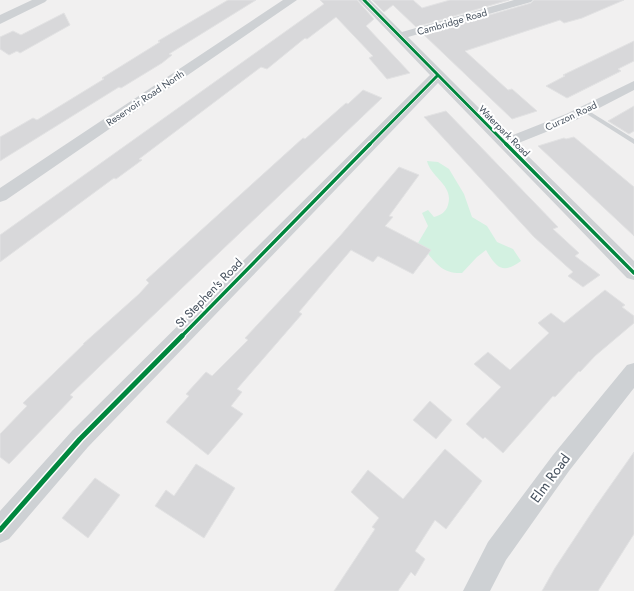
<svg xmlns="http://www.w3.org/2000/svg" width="634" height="591" font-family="Jost,sans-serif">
<rect width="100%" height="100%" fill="#f1f0f0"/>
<path fill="#d3f1e1" d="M427,161L438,162L449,169L464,194L472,217L487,226L497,242L513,249L521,261C503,274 497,269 486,250L477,257L462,273C438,274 434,258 418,243L428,226L422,213L428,210L434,217C441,215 446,212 448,205C454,185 431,178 427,161Z"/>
<path fill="#d8d8da" stroke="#e2e2e3" d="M228,0H256L169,54L172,55L162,63L121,88L119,87L0,161V137L33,118L37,120L104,79L102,78L160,42L158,41Z
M320,0H357L374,19L366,26L410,73L387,79L369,58L373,56L336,17L307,39L305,38L267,69L261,67L139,159L142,160L116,179L114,178L0,262V235L324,4Z
M372,0H413L422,8L450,0H509L416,27L393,5L384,12Z
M534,0H624L582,18L564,23L560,20L465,51L508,90L512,89L537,111L512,119L423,34L531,3Z
M64,13L70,25L20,53L17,51L9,55L0,49V37L13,31L21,35Z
M634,41V61L618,69L621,71L567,98L546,86L565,76L563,75Z
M363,90L382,98L100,366L70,395L73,397L9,464L0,457V434L27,406L23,403L84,344H83L139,294L149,283L146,280L303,138L305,139L346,103L348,104Z
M634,106V131L629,134L608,121Z
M446,111L558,227L553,229L579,253L575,256L600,275L583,287L568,276L573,272L534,237L424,117Z
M574,137L634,187V236L538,146L564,138L566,139Z
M399,167L419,175L389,216L393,217L385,226L431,250L413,274L378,256L373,262L351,250L299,312L302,314L237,389L242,392L231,406L243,414L208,455L166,422L189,396L186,394L206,372L212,376L248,340L245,338L340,236Z
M605,290L625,305L622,307L634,316V323L595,356L580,372L579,371L555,397L553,396L503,453L485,437L483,439L466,424L501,387L474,364L488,352L510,370L549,333L538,323L551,313L564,323Z
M430,401L452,420L436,439L413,420Z
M445,449L482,481L446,529L435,520L415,551L425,559L415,576L411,572L398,591H334L375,529L372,527L379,518L351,492L368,470L403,499Z
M634,452V534L598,591H542L555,568L596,506Z
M196,464L235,488L204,538L155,506L166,490L174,496Z
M95,478L120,495L88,538L62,518Z"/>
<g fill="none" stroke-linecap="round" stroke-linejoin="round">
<path fill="#ced1d4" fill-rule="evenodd" d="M584,108L634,139V144L582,111V109Z"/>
<path fill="#ced1d4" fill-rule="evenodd" d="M32,0H47L45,2L0,24V15Z
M283,0H297L6,200L0,202V188Z
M358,0H370L402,32L514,0H533L531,2L408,37L508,137L566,114L634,81V90L576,120L516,144L634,261V280L627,278L438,83L88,447L9,539L0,543V511L72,431L430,75Z
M634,363V388L569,471L506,560L490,591H463L488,542L553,455L627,365Z"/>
<defs>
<path id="cycleway-far2" d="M364,0L507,145
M369,145L438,75"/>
<path id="cycleway-far1" d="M506,144L634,273
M181,337L370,144"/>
<path id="cycleway" d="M0,530L80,439L182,336"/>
</defs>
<use href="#cycleway-far2" stroke="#fff" stroke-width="4.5"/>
<use href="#cycleway-far1" stroke="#fff" stroke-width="6"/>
<use href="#cycleway" stroke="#fff" stroke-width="8"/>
<use href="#cycleway-far2" stroke="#00873e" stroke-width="3"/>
<use href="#cycleway-far1" stroke="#00873e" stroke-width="3.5"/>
<use href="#cycleway" stroke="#00873e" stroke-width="5"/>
</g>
<g text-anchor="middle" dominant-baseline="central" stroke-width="4" stroke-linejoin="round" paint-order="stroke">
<g font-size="10" fill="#46515e" stroke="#fff">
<text transform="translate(452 22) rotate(-16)">Cambridge Road</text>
<text transform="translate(145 98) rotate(-34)">Reservoir Road North</text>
<text transform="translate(571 116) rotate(-25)">Curzon Road</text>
<text transform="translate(504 131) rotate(45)">Waterpark Road</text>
</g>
<g font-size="12" fill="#46515e" stroke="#fff">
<text transform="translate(209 293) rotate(-46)">St Stephen's Road</text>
</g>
<g font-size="14" fill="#46515e" stroke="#fff">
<text transform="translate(550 478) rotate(-54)">Elm Road</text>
</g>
</g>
</svg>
